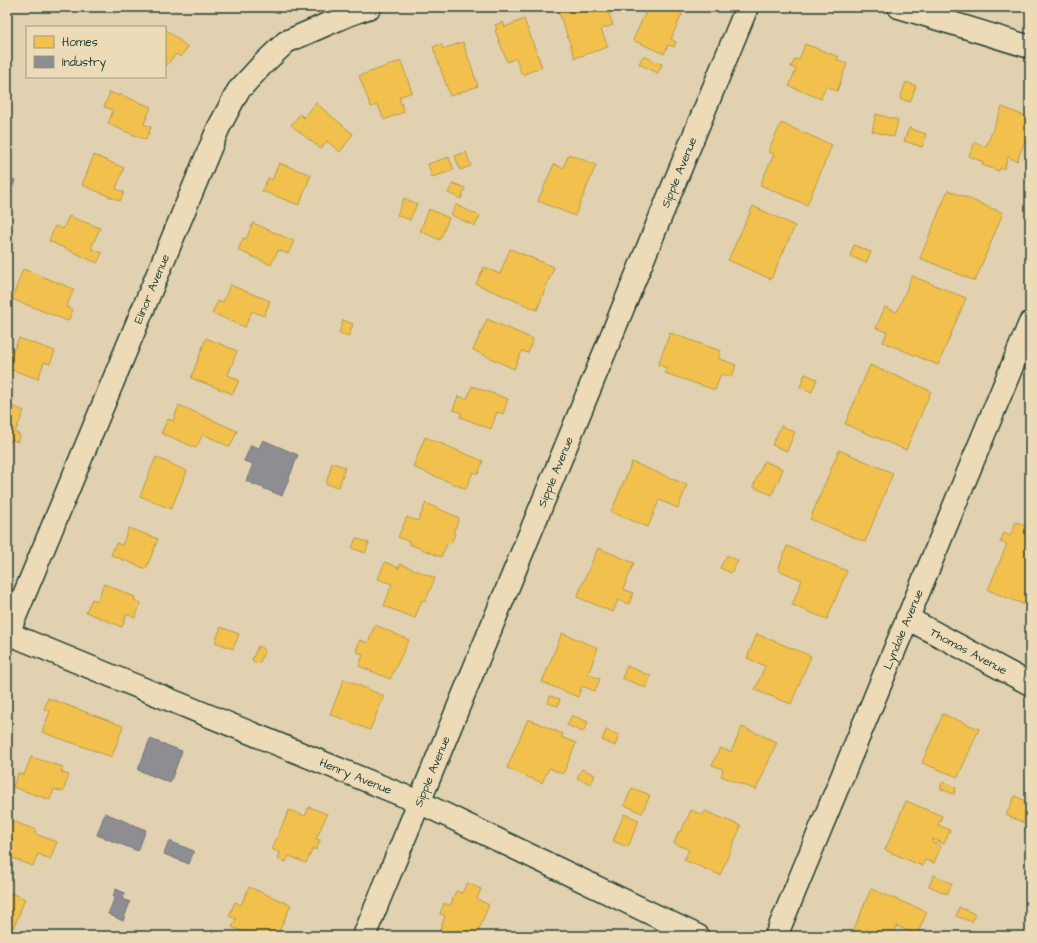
<svg xmlns="http://www.w3.org/2000/svg" width="1037" height="943" font-family="'Architects Daughter',sans-serif">
<rect width="100%" height="100%" fill="#e1d1b0"/>
<filter id="ink" filterUnits="userSpaceOnUse"><feTurbulence type="fractalNoise" baseFrequency=".025" numOctaves="2"/><feDisplacementMap in="SourceGraphic" scale="8" xChannelSelector="R" yChannelSelector="G"/><feConvolveMatrix kernelMatrix="1 2 1 2 8 2 1 2 1" color-interpolation-filters="sRGB"/></filter>
<g filter="url(#ink)">
<path fill="#f2c14e" stroke="#b39946" d="M557,7H602L604,12L608,11L613,25L601,29L608,47L575,58Z
M648,7H685L671,39L676,42L674,47L668,45L664,54L633,40Z
M524,19L542,67L522,75L516,58L507,62L495,30L497,29L495,25L503,22L505,27Z
M165,29L188,47L180,57L176,54L165,67Z
M463,42L478,86L450,96L433,47L441,44L443,49Z
M805,44L839,57L837,60L847,64L837,91L826,86L821,99L789,86L796,69L791,67L795,59L799,60Z
M643,56L662,64L658,73L639,64Z
M401,61L412,92L399,97L404,112L384,120L378,105L371,107L359,76Z
M906,82L916,86L910,102L900,99Z
M110,92L119,96V94L151,107L144,124L151,127L146,140L108,124L113,110L104,107Z
M316,103L353,134L340,152L327,141L321,149L291,125L300,114L304,118Z
M1002,107L1030,118V128L1017,161L1008,157L1004,169L1000,168L999,171L982,165L983,162L969,156L975,142L986,147Z
M876,114L898,120L894,137L872,131Z
M781,123L832,145L807,205L760,185L774,154L768,152Z
M909,128L926,134L922,147L904,141Z
M466,152L471,166L460,170L455,156Z
M569,154L596,165L575,216L538,201L554,164L563,168Z
M94,155L124,168L116,189L124,192L120,201L82,185Z
M449,157L454,170L432,177L428,164Z
M279,163L311,175L299,205L262,191L268,178L272,180Z
M453,183L465,188L461,199L448,193Z
M948,190L1003,213L975,281L920,258Z
M404,198L417,204L410,220L397,215Z
M456,205L480,216L475,226L451,215Z
M753,206L795,226L771,279L728,260Z
M429,209L449,218L440,240L420,231Z
M69,216L100,228L91,248L102,253L97,263L49,241L55,226L63,229Z
M253,223L294,241L288,254L278,250L271,265L238,250L243,238L246,239Z
M854,245L871,252L866,263L850,256Z
M510,249L554,267L537,310L476,284L484,267L500,274Z
M23,269L74,289L66,307L73,310L68,321L12,299Z
M912,276L966,298L938,365L883,342L887,332L876,328L885,307L897,312Z
M230,285L270,301L264,316L252,311L245,327L212,313L218,301L223,302Z
M487,319L533,339L528,353L522,351L514,369L473,350Z
M343,320L353,324L349,336L339,333Z
M670,333L721,351L718,358L736,365L732,377L721,374L715,390L665,373L667,368L658,365Z
M19,338L55,351L50,364L44,362L38,379L7,368V348L14,350Z
M206,338L237,351L228,375L239,380L233,394L191,378Z
M870,365L931,391L906,450L845,424Z
M805,374L817,379L812,392L800,387Z
M472,386L508,399L503,414L497,412L491,429L460,417L462,413L453,410L458,396L467,399Z
M7,404L24,411L15,432L20,435L17,442L12,439L11,442L7,440Z
M179,405L237,431L230,447L203,434L196,448L161,433L168,419L173,421Z
M781,426L795,432L787,451L772,445Z
M425,437L483,461L478,474L473,472L466,489L413,467Z
M839,450L893,473L865,542L810,519Z
M156,457L187,471L171,509L140,496Z
M764,461L783,469L772,495L753,487Z
M632,462L687,485L678,508L659,500L648,527L611,512Z
M332,463L345,467L339,487L326,484Z
M426,503L459,518L453,533L455,534L451,543L448,542L441,557L409,544L410,542L398,537L407,517L418,521Z
M1016,522L1030,528V607L988,590L1007,544L1000,542L1004,533L1010,536Z
M129,528L158,539L146,569L111,555L116,543L122,545Z
M356,538L369,543L365,553L352,548Z
M787,546L847,571L827,619L792,605L802,580L778,570Z
M598,548L634,563L623,589L633,593L629,604L618,600L613,612L577,597Z
M727,555L738,561L731,573L720,568Z
M385,562L399,568L400,564L435,578L425,602L422,600L415,618L384,606L392,584L378,579Z
M104,584L135,597L134,600L141,603L135,618L127,614L122,627L86,612L92,599L97,601Z
M375,625L409,640L390,679L359,666L363,655L356,651L360,640L368,643Z
M221,627L239,634L233,649L215,642Z
M562,633L598,648L588,674L600,679L595,691L582,686L578,697L542,682Z
M757,634L811,656L791,704L755,690L765,666L747,658Z
M258,646L265,650L259,664L252,660Z
M627,666L651,676L646,688L622,678Z
M344,679L384,696L370,730L330,714Z
M550,696L560,699L558,706L548,703Z
M48,698L123,726L112,757L42,732L50,711L44,709Z
M943,714L979,729L958,777L922,763Z
M572,715L588,722L583,732L567,725Z
M528,719L563,734L561,737L576,743L563,774L549,768L542,783L507,768Z
M742,727L777,742L756,790L721,776L723,769L712,765L720,748L731,752Z
M606,730L619,735L615,746L602,740Z
M31,757L63,767L61,772L69,775L63,792L54,789L50,800L13,787L18,773L24,775Z
M582,769L595,775L591,784L577,778Z
M944,782L956,788L954,794L941,789V784Z
M632,788L650,795L642,813L624,805Z
M1015,796L1030,803V822L1029,825L1006,815Z
M906,801L942,816L938,825L950,830L944,844L933,839L932,842L941,846L934,863L925,860L922,866L885,850Z
M309,807L327,814L316,839L320,840L316,850L313,848L306,863L289,856L286,862L278,859L280,853L272,849L289,810L305,816Z
M691,810L703,815L705,811L741,826L720,875L684,860L689,850L674,843L679,831L681,832Z
M624,814L639,820L628,847L613,841Z
M7,819L36,830L35,834L57,842L50,859L38,854L33,866L7,856Z
M934,875L952,884L947,894L929,886Z
M467,883L481,889L477,899L489,905L476,936H448L439,933L445,916L440,914L444,903L450,906L456,891L462,893Z
M249,887L291,905L277,936H252L232,927L236,919L229,916L235,902L241,905Z
M871,889L927,912L917,935L897,926L892,936H851Z
M7,891L25,899L14,927L7,925Z
M959,907L975,914L972,922L956,916Z"/>
<path fill="#8d8d92" stroke="#6c7576" d="M7,177L15,180L11,192L7,190Z
M263,440L298,455L282,496L246,481L253,464L244,461L251,445L259,448Z
M150,739L182,751L170,783L138,770Z
M105,813L146,830L138,851L97,835Z
M169,841L194,851L189,864L164,854Z
M116,889L125,893L122,899L130,902L123,921L108,914L115,897L113,896Z
M535,929L550,936H532Z"/>
<g fill="none" stroke-linecap="round" stroke-linejoin="round">
<defs>
<g id="street">
<path d="M899,7L1030,47"/>
<path id="s1" d="M907,618L1030,684"/>
<path id="s2" d="M7,633L419,802L698,936"/>
<path id="s3" d="M7,636L218,129L238,91L261,66L286,42L348,15L370,7"/>
<path id="s4" d="M364,936L747,7"/>
<path id="s5" d="M776,936L1030,323"/>
</g>
</defs>
<use href="#street" stroke="#1f3d34" stroke-width="25"/>
<use href="#street" stroke="#eddbb8" stroke-width="22"/>
</g>
</g>
<g text-anchor="middle" dominant-baseline="central" stroke-width="4" stroke-linejoin="round" paint-order="stroke">
<g font-size="12" fill="#1f3d34" stroke="#eddbb8">
<text stroke="none"><textPath href="#s4" startOffset="826">Sipple Avenue</textPath></text>
<text stroke="none"><textPath href="#s3" startOffset="376">Elinor Avenue</textPath></text>
<text stroke="none"><textPath href="#s4" startOffset="502">Sipple Avenue</textPath></text>
<text stroke="none"><textPath href="#s5" startOffset="332">Lyndale Avenue</textPath></text>
<text stroke="none"><textPath href="#s1" startOffset="70">Thomas Avenue</textPath></text>
<text stroke="none"><textPath href="#s4" startOffset="178">Sipple Avenue</textPath></text>
<text stroke="none"><textPath href="#s2" startOffset="377">Henry Avenue</textPath></text>
</g>
</g>
<rect width="1037" height="943" fill="none" stroke="#eddbb8" stroke-width="24"/>
<rect x="12" y="12" width="1013" height="919" fill="none" stroke="#1f3d34" stroke-width="1.5" filter="url(#ink)"/>
<rect x="26" y="26" width="140" height="52" fill="#eddbb8" stroke="#9b9c83"/>
<rect x="34" y="36" width="20" height="12" fill="#f2c14e" stroke="#9b9c83"/>
<text x="62" y="46" font-size="12" fill="#1f3d34">Homes</text>
<rect x="34" y="56" width="20" height="12" fill="#8d8d92" stroke="#9b9c83"/>
<text x="62" y="66" font-size="12" fill="#1f3d34">Industry</text>
</svg>
